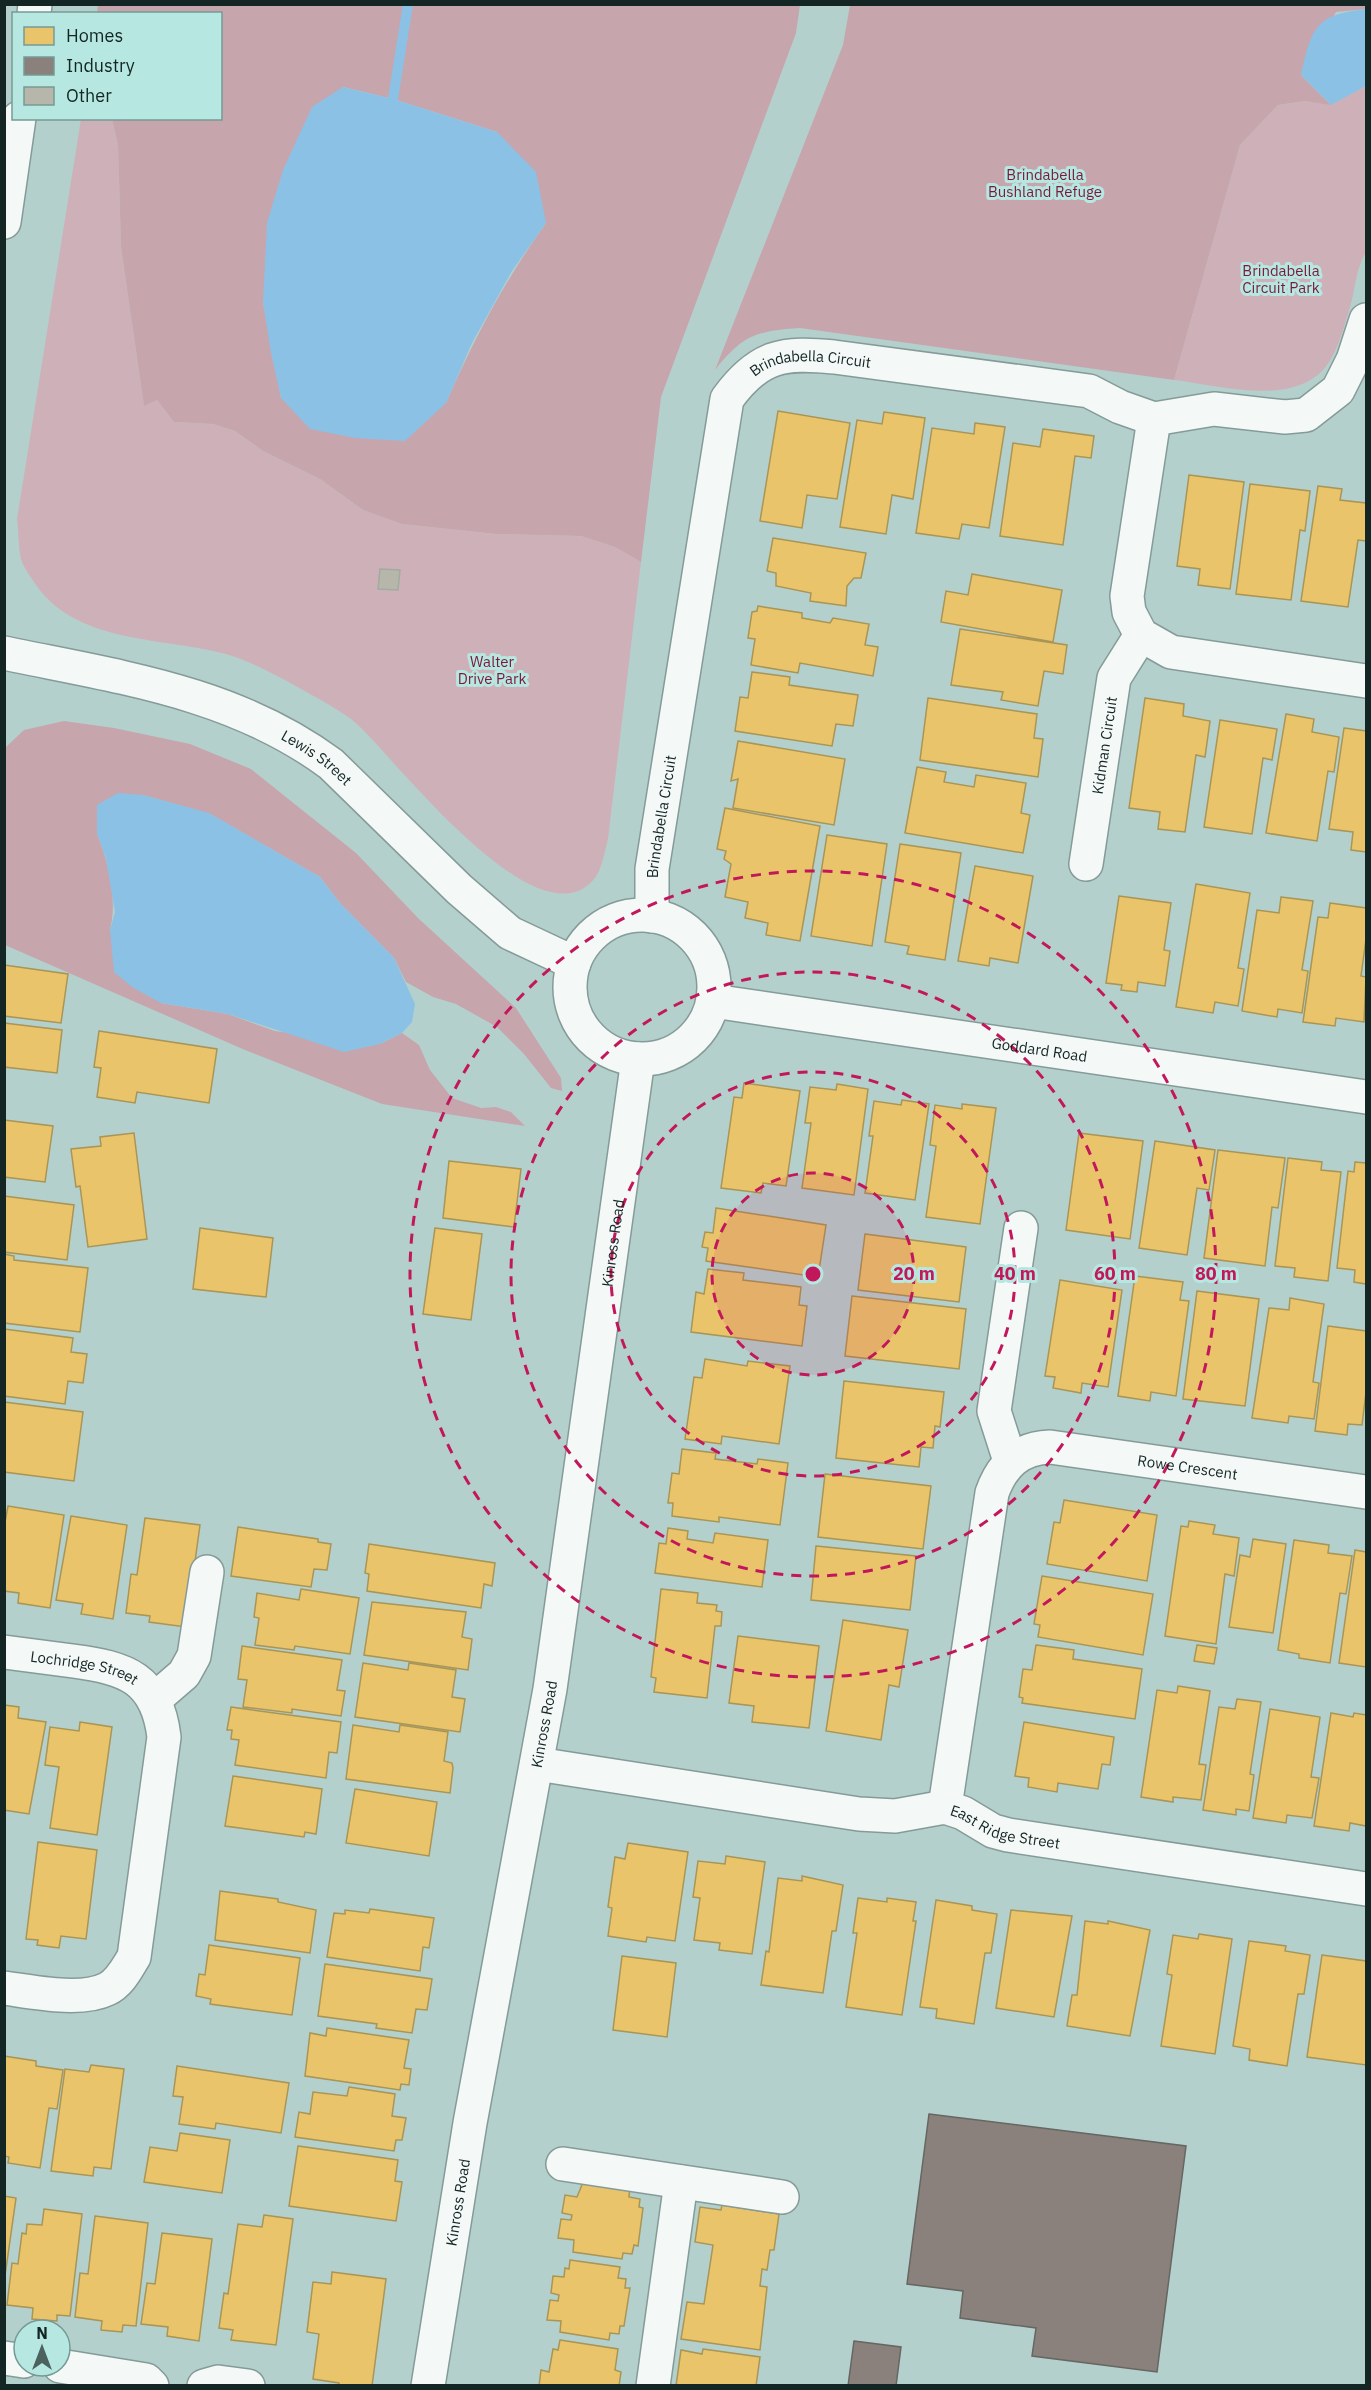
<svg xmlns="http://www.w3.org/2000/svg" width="1371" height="2390" font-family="'IBM Plex Sans',sans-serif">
<rect width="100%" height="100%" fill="#b4d0cc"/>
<path fill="#ceb1b8" d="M1366,86V252C1355,269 1355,295 1348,314C1342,332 1337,354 1324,369C1290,407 1218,385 1174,380L1240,145L1278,105L1305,101L1331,104Z
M81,119H112L118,145L121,247L144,406L157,400L174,422L213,424L235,431L263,451L320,479L363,510L402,524L496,534L581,536L615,547L641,562L608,839C605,850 602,869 595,878C540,948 397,762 360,727C349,716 333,707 319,699C291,683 260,665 229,655C163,636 73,646 32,579C28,573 23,566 21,559C18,546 19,532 17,519Z"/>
<path fill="#c6a5ad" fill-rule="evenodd" d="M98,4L800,5L796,33L661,397L641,562L615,547L581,536L496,534L402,524L363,510L320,479L263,451L235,431L213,424L174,422L157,400L144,406L121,247L118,145L112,119L220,118V14H97ZM343,87L393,99L497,132L546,223C505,280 474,339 446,403L281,398L263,302Z
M850,5H1366V9L1336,12L1301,75L1331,105L1305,101L1278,105L1240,145L1174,380L800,328C756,331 743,335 715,370L843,45Z
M64,721L114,728L190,744L251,769L356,853L418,918L516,1008L561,1078L562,1091L551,1088L524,1054L497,1027L456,1004L433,997L406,982L394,958L339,902L320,877L210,814L143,795L97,833C108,862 118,899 110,930L161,1003L228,1014L275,1031L380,1044L402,1033L419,1045L430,1070L452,1098L481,1108L496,1107L511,1112L525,1126L382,1104L245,1050L5,945V748L24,730Z"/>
<path fill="#8cc1e6" d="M1366,9V86L1331,105L1301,75C1312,27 1315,15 1366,9Z
M343,87L393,99L497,132L536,172L546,223L512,271L472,343L446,403L405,441L355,438L310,429L281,398L271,353L263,302L267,223L283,170L312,107Z
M118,793L143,795L209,813L320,877L339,902L394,958L415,1004L412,1022L402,1033L380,1044L344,1052L228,1014L161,1003L132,987L114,972L110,930L115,912L106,859L97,833V805Z"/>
<path fill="#e9c46a" stroke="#a99555" stroke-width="1.5" d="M778,411L850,423L837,499L807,495L802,528L760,521Z
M884,412L925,418L913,499L892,495L886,534L840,527L857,420L882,424Z
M975,423L1005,427L989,528L962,524L959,539L916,533L932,428L974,434Z
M1043,429L1094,436L1091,458L1075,456L1063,545L1000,536L1013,443L1040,447Z
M1189,475L1244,482L1230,589L1198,585L1200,569L1177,566Z
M1250,484L1310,491L1305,531L1300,530L1291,600L1236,594Z
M1318,486L1342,489L1340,500L1366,503V541L1358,540L1348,607L1301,601Z
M773,538L866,553L861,578H854L847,586L846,606L810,601L811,593L776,586V573L767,571Z
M972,574L1062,590L1053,642L941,622L946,591L968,595Z
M758,606L802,613V618L830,623L833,618L869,624L865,645L878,647L873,676L800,663L798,673L751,665L755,639L748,638L752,612L757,611Z
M960,629L1067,645L1063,674L1044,671L1038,706L1001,700L1003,692L951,685Z
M752,672L790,677L789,685L858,695L853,726L836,724L832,746L735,731L740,697L748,698Z
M928,698L1037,714L1034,738L1043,739L1038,777L920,760Z
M1145,698L1184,704L1183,716L1210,721L1205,757L1196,755L1185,832L1158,829L1160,812L1129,808Z
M1286,714L1314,719L1312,732L1339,737L1334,772L1328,771L1317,841L1266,833Z
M1220,720L1277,729L1272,760L1263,758L1252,834L1204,827Z
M1344,728L1366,731V852L1351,850L1353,832L1329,829Z
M738,741L845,759L834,825L733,808L738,779L731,781Z
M917,767L946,772L944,782L974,787L976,775L1026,783L1021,813L1030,815L1023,853L905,833Z
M725,808L820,826L800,941L766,935L768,923L745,918L748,902L725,897L731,864L724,859L726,851L717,849Z
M827,835L887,844L872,946L811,936Z
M900,844L961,853L945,960L907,954L909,946L885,942Z
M975,866L1033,876L1018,963L990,958L989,966L958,961Z
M1196,884L1250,893L1238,968L1244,969L1238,1006L1215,1002L1213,1013L1176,1007Z
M1119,896L1171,903L1164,950L1170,951L1165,986L1138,982L1137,992L1121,990L1122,985L1106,983Z
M1281,897L1313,901L1302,970L1308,971L1302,1013L1278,1009L1277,1017L1242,1011L1257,910L1279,913Z
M1330,903L1366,908V939L1361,976L1366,977L1364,1022L1336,1018L1335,1026L1303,1022L1318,917L1328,918Z
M4,965L68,974L61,1023L4,1016Z
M4,1023L62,1030L57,1073L4,1067Z
M99,1031L217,1049L209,1103L137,1092L135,1103L97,1097L101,1068L94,1067Z
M744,1083L800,1091L786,1186L763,1183L761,1193L721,1188L734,1097L742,1098Z
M837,1084L868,1089L854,1195L802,1188L811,1123H805L810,1087L836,1090Z
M902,1100L929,1104L915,1200L865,1193L873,1136H869L874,1101L901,1105Z
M962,1104L996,1108L980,1224L926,1217L936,1146L930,1145L935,1105L962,1109Z
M4,1120L53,1126L45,1182L4,1177Z
M134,1133L147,1239L88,1247L80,1186L76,1187L71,1149L101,1146L100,1137Z
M1079,1133L1143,1141L1130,1239L1066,1230Z
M1155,1141L1215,1150L1209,1190L1197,1188L1187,1255L1139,1248Z
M1218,1150L1285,1158L1278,1208L1272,1207L1265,1266L1204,1258Z
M1288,1158L1322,1162L1321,1170L1341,1172L1328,1281L1294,1277L1295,1268L1275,1266Z
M449,1161L521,1169L514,1227L443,1218Z
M1355,1162L1366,1163V1284L1354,1282L1355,1270L1337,1268L1348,1171L1354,1172Z
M4,1196L74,1205L67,1260L4,1252Z
M716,1208L826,1225L818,1277L706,1261L708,1248L702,1247L705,1232L713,1233Z
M200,1228L273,1238L266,1297L193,1289Z
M435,1228L482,1234L471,1320L423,1314Z
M865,1234L966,1247L959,1302L858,1290Z
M4,1254L14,1256V1260L88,1268L80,1332L4,1323Z
M708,1269L744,1273L743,1280L801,1287L799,1305L807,1306L802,1346L691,1332L696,1292L704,1294Z
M1135,1276L1183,1282L1180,1300L1189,1301L1176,1396L1151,1392L1150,1401L1118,1396Z
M1060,1280L1122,1290L1108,1387L1082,1383L1081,1393L1053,1388L1055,1377L1045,1376Z
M1197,1291L1259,1299L1245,1406L1183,1399Z
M852,1296L966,1309L959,1369L845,1356Z
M1290,1298L1324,1304L1313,1382L1319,1383L1314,1419L1289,1416L1288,1423L1252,1418L1269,1308L1289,1310Z
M1328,1326L1366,1331V1392L1362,1425L1348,1424L1347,1435L1315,1431Z
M4,1329L73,1338L71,1352L87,1354L83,1383L68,1381L65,1404L4,1396Z
M705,1359L747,1366L748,1361L790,1366L779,1444L722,1436L721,1444L685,1439L694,1377L702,1378Z
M844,1381L944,1392L940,1427L935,1426L933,1448L921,1447L919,1467L836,1458Z
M4,1402L83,1412L74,1481L4,1472Z
M682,1449L716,1453L715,1459L757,1464L758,1459L788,1463L780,1525L719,1517V1522L672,1516L673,1503H668L672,1473L679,1474Z
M825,1474L931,1486L923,1549L818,1537Z
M1064,1500L1157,1515L1147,1581L1047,1564L1054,1522L1060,1523Z
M8,1506L64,1515L50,1608L18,1603L19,1593L4,1591V1528Z
M71,1516L127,1525L113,1619L81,1614L83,1604L56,1600Z
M145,1518L200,1525L186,1627L149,1622L150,1616L126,1613L131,1574L137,1575Z
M1189,1521L1215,1525L1213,1534L1239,1538L1234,1576L1225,1574L1216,1644L1165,1636L1181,1526L1188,1527Z
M238,1527L318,1539V1542L331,1544L327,1570L314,1569L311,1587L231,1576Z
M668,1528L688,1531L687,1539L713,1543L715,1533L768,1540L762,1587L655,1573L659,1543L666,1544Z
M1253,1539L1286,1544L1273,1633L1229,1627L1240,1555L1250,1557Z
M1294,1540L1329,1545L1328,1553L1352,1556L1346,1594L1340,1593L1330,1663L1299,1658V1654L1278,1650Z
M369,1544L495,1563L492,1586L484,1584L481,1608L367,1591L369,1574L365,1573Z
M816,1546L916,1556L910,1610L811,1600Z
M1355,1550L1366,1552V1667L1339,1663Z
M1042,1576L1153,1594L1143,1655L1038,1637L1040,1625L1034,1624Z
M301,1589L359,1598L350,1654L295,1646L294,1650L255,1645L259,1618L254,1617L257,1593L299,1600Z
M661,1589L698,1593L697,1603L717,1605L716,1611L722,1612L721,1626H715L707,1698L654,1692L656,1678L651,1677Z
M372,1602L466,1612L462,1637L472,1639L468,1670L364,1655Z
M843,1620L908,1630L899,1687L889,1685L881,1740L826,1731Z
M738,1636L819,1646L809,1728L752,1722L754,1706L729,1703Z
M1036,1645L1074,1650L1073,1659L1142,1669L1135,1719L1022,1703L1023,1698L1019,1697L1023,1669L1032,1670Z
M1197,1645L1217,1648L1214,1664L1194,1661Z
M242,1646L342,1660L337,1690L345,1691L341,1716L292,1709V1713L243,1707L247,1680L238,1679Z
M363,1663L408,1670L409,1663L456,1670L452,1697L465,1699L460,1732L355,1717Z
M1178,1686L1210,1691L1199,1764L1206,1765L1201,1800L1173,1797V1802L1141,1797L1157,1690L1177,1693Z
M1237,1699L1261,1702L1250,1774L1254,1775L1249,1811L1236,1809V1815L1203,1810L1219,1707L1235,1709Z
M4,1705L19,1707L18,1718L46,1722L29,1814L4,1810Z
M231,1707L341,1722L337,1753L329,1752L326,1778L235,1765L239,1740L231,1739L232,1730H227Z
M1270,1709L1320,1717L1311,1777L1319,1778L1312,1818L1287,1815L1286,1823L1253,1818Z
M1331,1713L1353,1717L1354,1713L1366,1715V1826L1350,1823L1349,1831L1314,1826Z
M80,1722L112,1727L97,1835L50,1828L59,1767L45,1765L50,1727L79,1731Z
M1024,1722L1114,1737L1110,1765L1102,1764L1098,1789L1058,1783L1057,1792L1028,1787L1029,1778L1015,1776Z
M353,1725L399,1732L400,1725L448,1732L444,1761L452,1763L453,1768L450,1793L346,1779Z
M233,1776L322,1789L316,1834L305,1832L304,1837L225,1826Z
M355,1789L437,1802L429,1856L346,1843Z
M38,1842L97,1850L86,1939L61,1936L59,1948L37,1945L38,1940L26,1939Z
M628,1843L688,1852L675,1941L647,1937L646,1942L608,1936L612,1908L608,1907L615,1857L625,1859Z
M726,1856L765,1862L752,1954L719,1950L720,1943L694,1940L700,1898L693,1897L698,1861L725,1864Z
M802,1876L843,1885L836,1931H832L823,1993L761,1985L766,1951L769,1952L778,1878L802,1881Z
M220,1891L278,1899V1902L316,1910L310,1953L215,1940Z
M858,1898L887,1902V1898L916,1902L913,1921H916L902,2015L846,2007L857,1933H853Z
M936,1900L972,1906V1910L997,1914L991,1953H985L974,2024L936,2018L937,2009L920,2007Z
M370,1909L434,1918L429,1948L423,1947L420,1971L327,1957L334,1913L345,1914V1910L369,1913Z
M1011,1910L1072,1916L1054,2017L996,2008Z
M1085,1921L1108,1924V1921L1150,1930L1130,2036L1067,2026L1072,1995H1077Z
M1199,1934L1232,1939L1215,2054L1161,2046L1172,1975L1167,1974L1173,1935L1198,1939Z
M1249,1941L1286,1946L1285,1951L1310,1955L1304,1994H1298L1287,2066L1249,2060L1250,2049L1233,2046Z
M209,1945L300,1958L292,2015L210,2004L211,1999L196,1996L199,1974L205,1975Z
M1322,1955L1366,1961V2065L1307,2057Z
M622,1956L676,1963L667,2037L613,2030Z
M325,1964L432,1979L427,2010L416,2009L412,2033L376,2028L377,2024L318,2016Z
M327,2028L409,2040L404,2068L411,2069L409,2085L401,2084L400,2090L305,2076L310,2033L326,2036Z
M4,2056L36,2061V2066L63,2070L57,2109L49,2108L40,2168L8,2163L9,2157L4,2156Z
M91,2065L124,2069L111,2169L94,2167L93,2176L51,2171L65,2069L89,2072Z
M177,2066L289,2083L281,2133L216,2123L215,2129L179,2124L183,2097L173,2096Z
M349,2087L395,2094L392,2116L406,2118L402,2140H396L394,2151L295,2137L299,2112L310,2114L313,2092L347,2096Z
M180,2133L230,2140L222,2193L144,2182L150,2147L177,2151Z
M298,2146L398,2160L395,2181L402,2182L396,2221L289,2206Z
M584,2180L630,2186L629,2197L640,2199L639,2207L643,2208L638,2246L634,2245L632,2254L623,2253L622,2259L573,2252L574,2240L558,2238L561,2219L571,2220L572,2215L562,2213L565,2195L577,2197Z
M4,2196L16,2198L4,2283Z
M722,2205L779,2214L774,2250H770L767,2270L762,2269L760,2286L767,2287L760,2350L681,2339L687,2302L704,2304L713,2245L695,2242L700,2207L721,2210Z
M44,2209L82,2214L70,2316L57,2315V2321L32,2319L33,2308L7,2305L12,2263L18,2264L22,2233L26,2234L27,2224L42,2225Z
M264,2215L293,2219L276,2345L231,2340L233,2330L219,2328L224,2293L228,2294L238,2224L262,2227Z
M95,2216L148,2223L136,2326L123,2325L122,2332L101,2330L102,2321L75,2317L80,2273L88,2274Z
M162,2233L212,2239L199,2341L167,2336L168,2327L141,2324L147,2283L155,2284Z
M570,2260L620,2267L618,2278L626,2279L625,2288H630L624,2326H620L619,2334L610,2333L609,2340L560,2332L561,2321L547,2320L550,2300L558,2301L559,2295L551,2293L553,2276L564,2277L565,2268L569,2269Z
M332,2272L386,2279L372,2386H339V2383L313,2379L319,2334L307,2332L313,2282L331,2284Z
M560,2340L618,2349L615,2370L621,2372L619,2386H539L541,2370L549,2372L553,2349L558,2350Z
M703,2349L760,2357L756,2386H676L681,2350L702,2354Z"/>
<path fill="#8a817c" stroke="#666662" stroke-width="1.5" d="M929,2114L1186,2146L1157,2372L1032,2356L1036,2328L960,2318L963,2291L907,2284Z
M854,2341L901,2347L896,2386H848Z"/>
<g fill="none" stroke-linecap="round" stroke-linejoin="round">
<path stroke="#8cc1e6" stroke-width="10" d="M393,99L408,4"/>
</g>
<path fill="#b6b7aa" stroke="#a2aaa2" stroke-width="1.5" d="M380,569L400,570L398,590L378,589Z"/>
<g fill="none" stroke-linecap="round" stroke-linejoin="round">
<defs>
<g id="minor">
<path d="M34,14L35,4"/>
<path d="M4,222L19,118"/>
<path d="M1154,419L1127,596L1129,612L1141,635L1171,652L1366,681"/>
<path id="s1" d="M4,653C119,677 234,692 331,764L459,889L510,933L574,963"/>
<path id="s2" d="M1086,864L1114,678L1141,635"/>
<circle cx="642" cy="987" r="72"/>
<path id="s3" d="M652,916V869L727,399C759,355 783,352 834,357L1089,391L1120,407L1154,419L1214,409L1285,417L1306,415L1338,390L1353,360L1366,320"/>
<path id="s4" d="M713,1001L1366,1097"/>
<path d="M1010,1461L994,1411L1021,1228"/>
<path id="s5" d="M4,1652C27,1655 50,1658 73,1661C126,1668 157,1678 164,1737L134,1957C127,1968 120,1983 107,1989C81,2002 33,1992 4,1988"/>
<path d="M155,1699L184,1674L194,1656L207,1572"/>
<path id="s6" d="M537,1764L859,1814L895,1816L945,1807L963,1813L993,1831L1008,1835L1366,1889"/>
<path id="s7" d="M945,1807L992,1493C1002,1465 1019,1448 1050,1447L1366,1492"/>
<path d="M563,2164L782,2197"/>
<path d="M4,2358L24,2361"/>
<path d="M60,2366L146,2380L152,2386"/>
<path d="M204,2386L218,2382L248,2386"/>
<path id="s8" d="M428,2386L470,2123L550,1689L638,1059"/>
<path d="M653,2386L681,2182"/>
</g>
</defs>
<use href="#minor" stroke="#859b98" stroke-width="36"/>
<use href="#minor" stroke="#f4f8f7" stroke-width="33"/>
</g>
<circle cx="813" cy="1274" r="101" fill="#c2185b" fill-opacity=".12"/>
<g fill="none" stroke="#c2185b" stroke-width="3" stroke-dasharray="10 8">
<circle cx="813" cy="1274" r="101"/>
<circle cx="813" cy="1274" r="202"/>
<circle cx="813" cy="1274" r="302"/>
<circle cx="813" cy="1274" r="403"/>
</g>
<g text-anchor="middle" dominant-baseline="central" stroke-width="6" stroke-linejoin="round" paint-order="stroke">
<g font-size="15" fill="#7a193b" stroke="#b6e8e1">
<text x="1045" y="174">Brindabella<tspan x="1045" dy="17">Bushland Refuge</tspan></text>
<text x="1281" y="270">Brindabella<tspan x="1281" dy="17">Circuit Park</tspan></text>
<text x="492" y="661">Walter<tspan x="492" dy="17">Drive Park</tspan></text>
</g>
<g font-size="15" fill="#132624" stroke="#b6e8e1">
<text stroke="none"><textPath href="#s3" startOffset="621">Brindabella Circuit</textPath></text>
<text stroke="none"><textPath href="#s2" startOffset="120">Kidman Circuit</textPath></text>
<text stroke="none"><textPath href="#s1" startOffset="333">Lewis Street</textPath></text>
<text stroke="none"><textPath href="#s3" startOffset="100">Brindabella Circuit</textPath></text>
<text stroke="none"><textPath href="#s4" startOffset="330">Goddard Road</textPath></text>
<text stroke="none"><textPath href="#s8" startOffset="1158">Kinross Road</textPath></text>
<text stroke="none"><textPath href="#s7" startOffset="536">Rowe Crescent</textPath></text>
<text stroke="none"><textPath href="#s5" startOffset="82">Lochridge Street</textPath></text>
<text stroke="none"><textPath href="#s8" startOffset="672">Kinross Road</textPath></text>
<text stroke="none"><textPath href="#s6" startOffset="477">East Ridge Street</textPath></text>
<text stroke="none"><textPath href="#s8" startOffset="186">Kinross Road</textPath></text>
</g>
</g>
<circle cx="813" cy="1274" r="9" fill="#c2185b" stroke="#b6e8e1" stroke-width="3"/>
<g font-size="18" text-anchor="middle" font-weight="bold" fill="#c2185b" stroke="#b6e8e1" stroke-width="6" stroke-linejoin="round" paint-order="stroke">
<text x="914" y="1280">20 m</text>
<text x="1015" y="1280">40 m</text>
<text x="1115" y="1280">60 m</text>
<text x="1216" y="1280">80 m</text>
</g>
<rect width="1371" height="2390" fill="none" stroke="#132624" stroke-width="12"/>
<rect x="12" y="12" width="210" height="108" fill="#b6e8e1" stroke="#759a95" stroke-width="1.5"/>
<rect x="24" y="27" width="30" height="18" fill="#e9c46a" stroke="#759a95" stroke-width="1.5"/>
<text x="66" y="42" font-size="18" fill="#132624">Homes</text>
<rect x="24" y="57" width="30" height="18" fill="#8a817c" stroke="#759a95" stroke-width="1.5"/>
<text x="66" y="72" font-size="18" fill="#132624">Industry</text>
<rect x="24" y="87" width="30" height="18" fill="#b6b7aa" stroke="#759a95" stroke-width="1.5"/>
<text x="66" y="102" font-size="18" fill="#132624">Other</text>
<g transform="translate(42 2348)"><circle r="28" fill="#b6e8e1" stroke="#759a95" stroke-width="1.5"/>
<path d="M0-4.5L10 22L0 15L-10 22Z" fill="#4b625f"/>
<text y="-9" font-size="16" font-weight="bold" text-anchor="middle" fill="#132624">N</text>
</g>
</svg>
